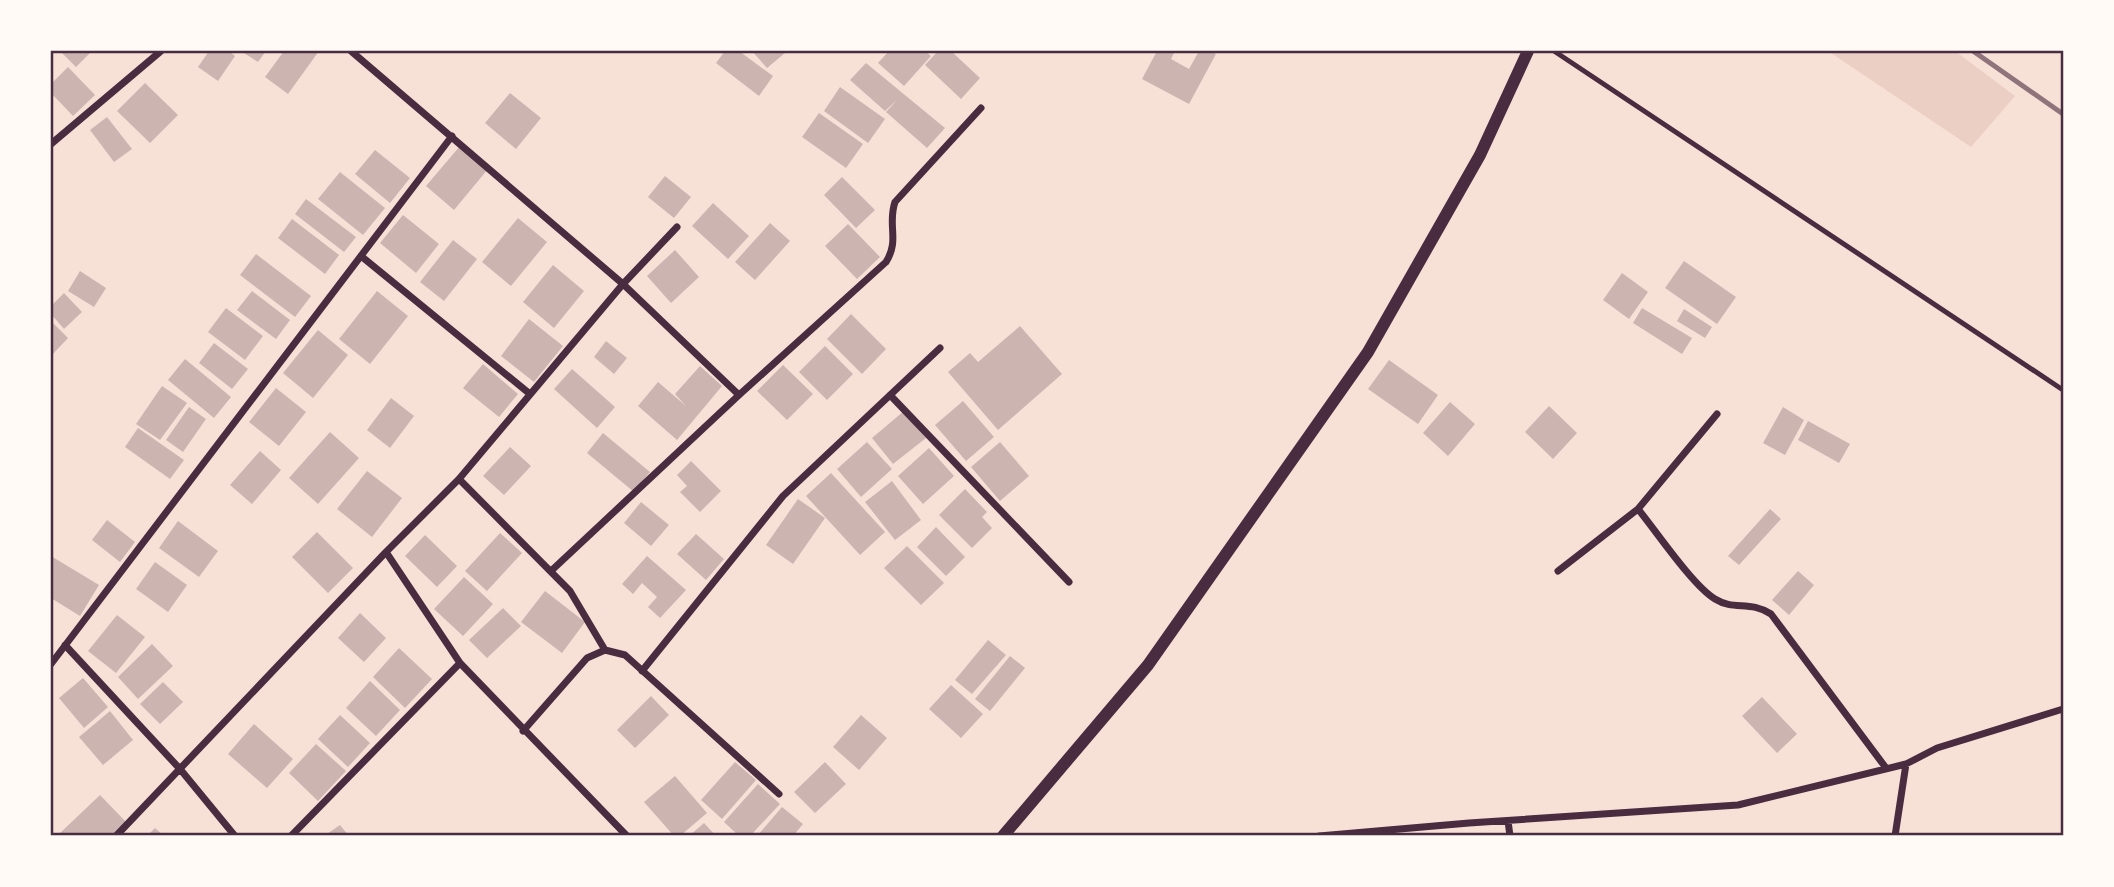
<svg xmlns="http://www.w3.org/2000/svg" width="2114" height="887" font-family="'Archivo Narrow',sans-serif">
<rect width="100%" height="100%" fill="#f7e1d7"/>
<path fill="#ebcfc5" d="M1828,51H1955L2015,96L1971,147Z"/>
<path fill="#ccb4b1" d="M60,51H92L76,67Z
M209,51H229L235,56L218,81L198,67Z
M241,51H266L258,62Z
M284,51H319L288,94L265,77Z
M725,51H739L773,76L759,96L716,63Z
M752,51H783L785,53L767,68Z
M889,51H925L931,56L904,86L878,63Z
M938,51H951L980,78L961,99L925,65Z
M1157,51H1175L1171,59L1189,69L1199,51H1209L1216,54L1189,104L1142,79Z
M866,63L945,128L927,148L886,112L897,100L885,111L850,80Z
M68,67L95,95L73,116L51,93V84Z
M145,83L178,115L150,143L117,111Z
M840,87L885,119L868,143L824,111Z
M510,93L541,118L516,149L485,123Z
M819,113L863,144L846,168L802,137Z
M107,117L132,149L114,162L90,130Z
M460,146L488,169L454,210L426,186Z
M375,150L410,178L390,203L355,174Z
M340,172L385,208L363,235L318,199Z
M665,176L691,197L674,218L648,197Z
M842,177L875,210L856,228L824,195Z
M306,199L356,237L344,252L295,214Z
M713,203L749,236L728,259L692,226Z
M403,215L439,244L416,273L380,243Z
M518,218L547,242L511,286L482,262Z
M292,219L339,255L325,274L278,238Z
M770,223L790,241L755,280L735,262Z
M848,224L880,257L857,279L825,246Z
M453,240L477,259L444,301L420,282Z
M675,250L699,277L671,303L647,276Z
M256,254L311,296L295,317L240,275Z
M1684,261L1736,297L1717,324L1665,288Z
M553,265L584,291L554,328L523,302Z
M80,271L106,288L94,307L68,291Z
M1622,273L1648,292L1629,319L1603,300Z
M252,291L290,320L276,339L237,310Z
M377,291L408,316L370,364L339,339Z
M64,293L82,312L64,329L51,314V306Z
M226,308L263,336L245,360L208,332Z
M1642,308L1692,338L1682,354L1633,323Z
M1684,309L1712,327L1705,338L1677,321Z
M851,314L886,349L862,374L827,339Z
M529,319L563,346L534,382L501,356Z
M51,321L68,338L51,356Z
M1020,326L1062,374L998,430L948,372L970,353L978,362Z
M318,330L348,355L313,398L283,373Z
M606,341L627,358L614,374L594,357Z
M214,343L248,369L232,389L199,363Z
M825,346L853,374L827,400L799,372Z
M185,359L231,397L214,418L168,380Z
M1389,360L1438,395L1418,424L1368,389Z
M483,364L518,394L499,417L463,388Z
M783,365L813,394L787,420L757,391Z
M700,366L722,386L677,440L638,406L658,382L686,406L675,394Z
M572,369L615,407L597,428L554,389Z
M162,386L187,403L160,440L136,424Z
M276,388L306,412L279,446L249,422Z
M391,398L414,416L390,448L367,430Z
M963,401L994,437L966,461L935,425Z
M1450,402L1475,424L1448,456L1423,433Z
M1549,406L1577,433L1553,459L1525,432Z
M189,407L206,419L183,452L166,440Z
M1783,407L1804,420L1785,455L1763,443Z
M904,411L926,438L893,464L872,438Z
M1808,421L1850,444L1839,463L1798,440Z
M138,428L184,460L170,479L125,447Z
M330,432L359,458L318,504L289,478Z
M603,433L650,472L634,492L587,453Z
M867,442L892,469L861,497L837,469Z
M1000,442L1029,476L1000,501L971,467Z
M510,447L531,466L504,495L483,476Z
M929,448L954,476L923,504L898,476Z
M260,451L281,470L252,504L230,485Z
M691,461L721,491L700,512L680,492L687,486L677,475Z
M367,471L402,498L372,537L337,509Z
M831,473L885,532L860,555L806,496Z
M892,481L921,520L895,540L865,502Z
M965,489L987,512L982,517L992,528L972,548L939,515Z
M798,499L825,518L793,564L766,545Z
M641,502L669,525L651,546L624,523Z
M1770,509L1781,519L1739,565L1728,556Z
M107,520L135,542L120,562L92,540Z
M178,521L218,551L199,577L159,548Z
M936,527L965,557L946,576L917,547Z
M317,532L353,568L328,593L292,557Z
M500,533L522,553L487,591L465,571Z
M696,534L724,559L706,580L677,554Z
M425,535L457,566L437,587L405,556Z
M907,546L944,583L921,605L884,568Z
M51,556L99,585L80,616L51,598Z
M647,556L686,590L660,618L648,607L657,597L642,583L633,594L622,584Z
M155,562L187,585L168,612L136,589Z
M1798,571L1814,585L1789,615L1772,600Z
M464,577L493,604L463,636L434,609Z
M545,591L585,622L562,653L521,622Z
M503,608L521,626L487,658L469,640Z
M360,613L386,638L364,662L338,638Z
M117,615L145,637L116,673L88,651Z
M988,640L1006,655L972,694L955,680Z
M152,644L173,666L138,699L118,677Z
M399,648L432,679L405,708L373,677Z
M1010,656L1025,668L990,711L975,699Z
M83,678L108,707L84,728L59,698Z
M370,681L400,710L376,736L346,708Z
M163,682L183,702L160,724L140,704Z
M951,685L983,714L961,738L929,709Z
M651,696L669,715L635,748L617,730Z
M1762,697L1797,734L1777,753L1742,716Z
M110,711L133,740L103,765L79,737Z
M340,715L370,743L348,767L318,739Z
M861,715L887,738L859,770L833,747Z
M254,724L293,759L267,788L228,754Z
M316,744L346,771L318,801L289,773Z
M735,762L756,780L722,819L701,800Z
M825,762L846,784L815,813L794,792Z
M675,776L707,813L680,836H674L644,802Z
M758,784L780,804L750,836H739L724,822Z
M100,795L126,822L112,836H61L59,834Z
M782,807L803,824L793,836H757Z
M704,823L716,836H689Z
M340,825L349,836H324Z
M155,828L164,836H147Z"/>
<g fill="none" stroke-linecap="round" stroke-linejoin="round">
<path stroke="#4a2c40" stroke-width="5" d="M1554,51L2063,390"/>
<path stroke="#4a2c40" stroke-width="7" d="M351,51L623,284L739,395
M51,144L161,51
M361,256L530,394
M890,395L1069,582
M459,479L570,591L605,650
M1638,509C1656,531 1693,586 1715,599C1734,611 1750,600 1771,614L1886,768
M386,552L460,663L627,836
M551,571L739,395L886,262C900,240 887,225 895,202L981,108
M1558,571L1638,509L1717,414
M65,645L180,769L235,836
M51,664L452,136
M642,671L783,496L940,348
M523,731L587,658L605,650L625,655L779,794
M1508,821L1510,836
M116,836L386,552L459,479L623,284L677,227
M291,836L460,663
M1319,836L1469,823L1738,805L1906,764L1937,748L2063,709
M1895,836L1906,764"/>
<path stroke="#4a2c40" stroke-width="12" d="M1003,836L1148,665L1368,352L1480,155L1528,51"/>
<path stroke="#8f747c" stroke-width="5" d="M1973,51L2063,114"/>
</g>
<rect width="2114" height="887" fill="none" stroke="#fffaf5" stroke-width="105"/>
<rect x="52" y="52" width="2010" height="782" fill="none" stroke="#4a2c40" stroke-width="2.5"/>
</svg>
